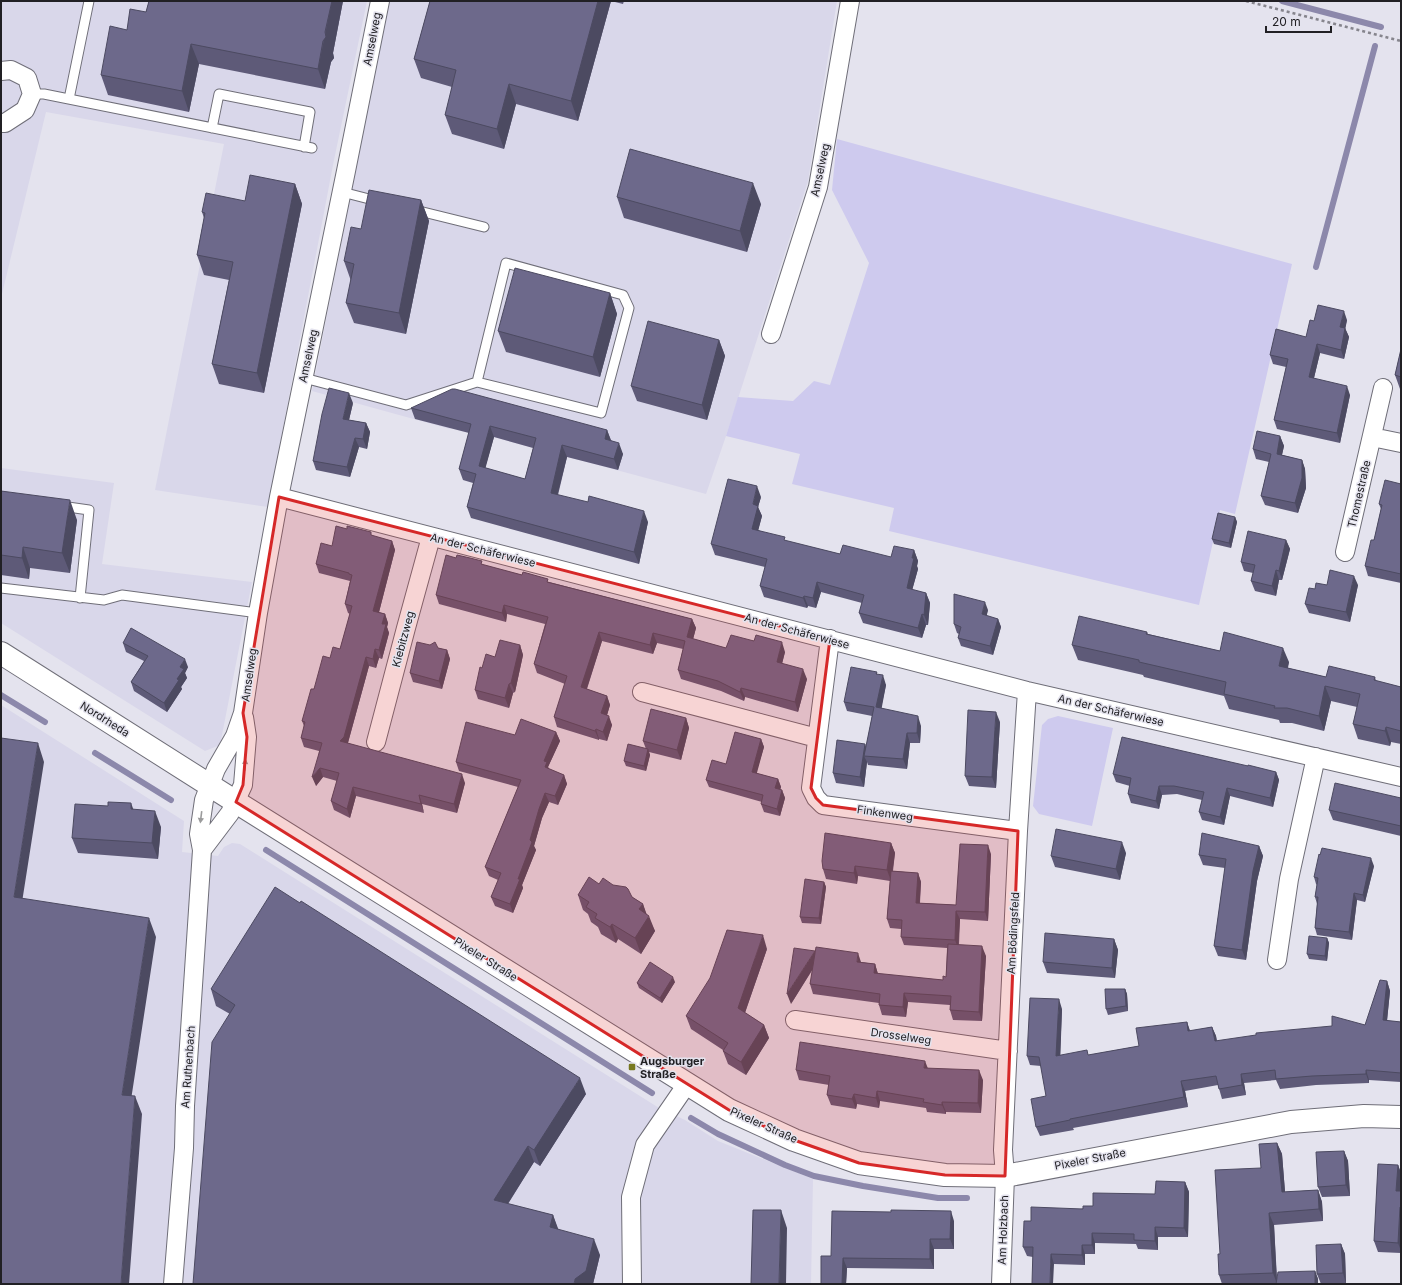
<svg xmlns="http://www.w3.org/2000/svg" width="1402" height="1285" font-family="Inter,sans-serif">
<rect width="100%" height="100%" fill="#e4e3ee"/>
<path fill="#d9d7ea" d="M1,1H367L333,165L268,507L155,490L224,144L46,112L1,298Z
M389,1H837L808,181L726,436L706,494L452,426L450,429L312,391Z
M1,468L114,483L102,564L252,582L220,745L205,751L1,623Z
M1,705L184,821L182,852L218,856L224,847L232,843L240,844L659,1108L685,1120L718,1141L813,1179L811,1284H1Z"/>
<path fill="#cecaee" d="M837,139L1292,264L1235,514L1220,510L1199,605L889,531L894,508L792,484L800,454L726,436L738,397L793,401L814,381L830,385L869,263L832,190Z
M1058,716L1113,728L1092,826L1039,814L1033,806L1042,725L1048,719Z"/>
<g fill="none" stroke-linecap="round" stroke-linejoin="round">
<path stroke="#8c88ab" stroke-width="6" d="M1282,1L1381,27
M1316,267L1375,46
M1,695L45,722
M95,753L171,800
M266,850L652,1093
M691,1118L718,1134L785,1165L814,1176L863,1186L938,1198H967"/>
<defs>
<path id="service" d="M32,94H44L312,148
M69,99L89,1
M212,128L219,94L310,112L304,147
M342,192L377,201
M415,210L484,227
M304,378L406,405L477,382L601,413L629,308L623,295L506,263L477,382
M61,506L89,510L80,598
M1,588L104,600L122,595L258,613"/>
<path id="minor" d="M1,71L11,70L27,78L32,94L25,110L5,123H1
M771,334L818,187L850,1
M1372,437L1401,443
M279,497L1027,691L1401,777
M1345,552L1383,388
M830,639L811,788L816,798L823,805L1018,831
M642,692L817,738
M376,742L406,628L431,537
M202,850L230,813L243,785L247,737L244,717
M1277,960L1289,879L1316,757
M795,1020L1008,1051
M173,1284L184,1148L185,1106L202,850L199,834L204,800L216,769L235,736L243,713L258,613L279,497L346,171L380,1
M632,1284L631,1197L645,1145L687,1084
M1001,1284L1005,1176L1003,1150L1018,831L1027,691"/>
<path id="secondary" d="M1,653L236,802L729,1110L794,1140L859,1163L945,1175L1005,1176L1291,1122L1364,1116L1401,1117"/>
</defs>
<use href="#service" stroke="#6f6e78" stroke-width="11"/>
<use href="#minor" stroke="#6f6e78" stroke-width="20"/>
<use href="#secondary" stroke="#6f6e78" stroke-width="24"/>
<path stroke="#86858d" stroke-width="2.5" stroke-dasharray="3 3" stroke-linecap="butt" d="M1246,1L1401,41"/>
<use href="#service" stroke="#fff" stroke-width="9"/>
<use href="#minor" stroke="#fff" stroke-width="18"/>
<use href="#secondary" stroke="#fff" stroke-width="22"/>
</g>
<path fill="#5e5a78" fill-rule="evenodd" d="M149,1H343L333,53L334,58L331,62L325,89L199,64L189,112L108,95L101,75L127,30L146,12Z
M430,1H624L623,4L611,1L578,121L516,104L504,149L452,134L445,115L452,87L421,78L414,59Z
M295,184L302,204L264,393L219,384L212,364L229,280L204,275L197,255L204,218L202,212L245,201Z
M617,197L761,204L747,252L624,218Z
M421,200L429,221L406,334L354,323L346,303L351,281L344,261L361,229Z
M610,293L617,314L600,377L506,352L498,331Z
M1347,320L1345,328L1349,337L1344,359L1320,353L1314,378L1350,395L1340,443L1277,429L1274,420L1286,367L1273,364L1270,355L1306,337L1314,321Z
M719,340L725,356L707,420L637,401L631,386Z
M1401,349V390L1400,389L1395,375Z
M353,403L349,420L366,423L370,432L367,449L359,447L350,477L316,470L313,461Z
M411,408L607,430L611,440L623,454L618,470L567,457L558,495L648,522L639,564L471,518L467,507L473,483L463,480L459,469L469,433L415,419ZM494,437L533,448L525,479L485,468Z
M1280,436L1284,446L1282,455L1302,460L1305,469L1306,488L1298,513L1265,505L1261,496L1269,462L1256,459L1253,449Z
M1401,484V583L1368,576L1365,566L1374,540L1381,509L1379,504Z
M1,491L77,520L70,573L30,568L29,579L1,575Z
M761,497L758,507L762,516L758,530L786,541L840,554L891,557L914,550L918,561L917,566L918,569L912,590L926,593L930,603L928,625H926L922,638L863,623L859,613L862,603L821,592L816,608L808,606L807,608L764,597L760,586L765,567L715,555L711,544Z
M1235,517L1237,522L1231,548L1214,544L1212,539Z
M372,536L392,541L395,550L379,612L385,614L388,623L387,627L389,633L382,659L379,658L376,668L369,666L348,743L465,783L457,813L422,804L424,813L356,796L350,818L334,810L331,801L337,781L323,777L316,786L319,751L304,747L301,738L304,726L302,721L314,689L330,658L340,649L350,614L348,613L345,604L350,581L319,573L316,564L332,546Z
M1286,540L1290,549L1282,580H1279L1276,596L1255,591L1251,581L1253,573L1244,571L1241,562Z
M456,558L549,582L692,619L696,628L693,639L726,648L785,652L782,664L807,679L798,712L745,697L744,701L721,691L681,679L678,670L683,649L657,643L653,654L602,641L587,689L607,696L610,705L607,715L612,725L607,741L599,739V740L557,727L554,717L565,684L537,673L534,664L545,624L507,614L506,622L439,604L436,595Z
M1327,585H1358L1350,622L1309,613L1305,604L1315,589Z
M988,610L986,616L998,619L1001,627L993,655L961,646L958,638L959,634L957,633L954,624Z
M1147,632L1148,634L1220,651L1289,662L1288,668L1326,677H1375L1376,681L1401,687V744L1391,742L1390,746L1358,739L1353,724L1357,707L1331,701L1324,731L1292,723H1280L1279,720L1229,709L1224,696L1144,677L1143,675L1078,660L1072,645Z
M123,643L188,667L185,673L187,678L181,687L182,689L167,712L134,691L131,682L144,661L126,652Z
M520,645L523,655L515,692L513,693L509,708L478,699L475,690L482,668L495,657Z
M438,648L447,650L450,659L442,689L413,682L410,673Z
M877,672V674L886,685L881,708L921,726L920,743H910L907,769L868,765L867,762L864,787L836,783L833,773L865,744L866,748L872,716L847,711L844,702Z
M686,718L689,728L681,760L649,752L650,755L646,771L626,766L624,761L646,749L643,741Z
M1000,722L996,788L969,786L965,776Z
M556,732L560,741L548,767L549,769L564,775L567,784L558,805L549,802L542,818L534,846L536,850L522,885L523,888L513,913L495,906L491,897L498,880L489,876L485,867L518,787L459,771L456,762L515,735Z
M761,739L764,747L756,773L778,779L781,787L780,790H782L785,798L780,816L764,812L761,804L762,802L709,787L706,780L726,764Z
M1248,766L1276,772L1279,780L1273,807L1230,796L1224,825L1202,820L1199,812L1202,800L1177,794L1162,795L1159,809L1131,803L1128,794L1130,786L1116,782L1113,774Z
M1401,798V836L1333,820L1329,810Z
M133,810L161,827L158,859L78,853L72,838Z
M891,843L895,853L893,871L918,873L921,882L920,903L956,905L991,854L988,921L960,919L959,945L986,956L982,1021L953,1020L950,1010V1005L908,1002L906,1017L882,1015L879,1005V1003L813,994L810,984L813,969L791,1004L815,953L861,962L875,964L878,974L943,980L946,977L947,948L904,945L901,937V929L890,928L887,919L890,881L858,876L857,884L826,879L823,869Z
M1259,846L1263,856L1257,881L1246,960L1218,956L1214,946L1225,868L1203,865L1199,855Z
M1126,853L1120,880L1055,867L1051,856Z
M1374,866L1365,902L1357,900L1352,940L1317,935L1315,928L1317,904L1315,897L1317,885L1316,884L1314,877Z
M824,882L826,887L821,924L802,923L800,917Z
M599,884L632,897L643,904L646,914L655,931L641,954L618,939L616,943L601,934L598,927L591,922L588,914L583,910L578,895Z
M1327,938L1329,943L1327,961L1309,959L1307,954Z
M1114,939L1118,950L1115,978L1047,973L1043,962Z
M767,949L745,1013L764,1025L769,1038L746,1075L728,1064L723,1051V1050L691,1029L686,1016Z
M1387,981L1390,991L1387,1021L1401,1022V1082L1369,1080V1083L1316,1085L1280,1089L1276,1080L1244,1083L1246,1095L1222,1099L1218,1085L1185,1091L1188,1107L1073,1128L1074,1130L1040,1136L1036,1127L1046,1096L1041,1066L1030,1065L1027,1056L1062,1009L1060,1055H1089L1139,1046L1187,1022L1190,1031L1212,1027L1216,1036L1217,1041L1365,1025Z
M675,982L662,1003L639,988L637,983Z
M211,989L586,1094L540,1166L534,1162L508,1204L553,1215L558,1230L600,1255L593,1284L230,1014L216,1006Z
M1125,989L1127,994L1128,1011L1108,1015L1106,1009Z
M928,1068L983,1080L981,1113L946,1112V1114L927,1112L926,1108L880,1101L879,1108L857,1104L856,1109L831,1105L827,1095L829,1085L799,1080L796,1070Z
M1277,1143L1282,1154L1285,1192L1318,1190L1322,1202L1323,1221L1274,1225L1277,1278L1315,1271L1318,1279V1284H1222L1219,1275L1220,1254L1261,1168Z
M1344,1151L1348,1161L1350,1196L1322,1197L1318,1187Z
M1398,1165L1401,1173V1253L1378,1252L1374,1241Z
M1185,1182L1189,1192L1188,1237H1158V1250L1138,1249L1136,1244L1095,1243V1254H1085V1265L1054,1264L1033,1257L1027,1256L1023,1247L1031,1221L1093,1206L1155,1194Z
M954,1221V1249H934V1269L847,1268L846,1284H821L831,1256Z
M1341,1244L1345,1254L1346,1284H1321L1317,1274Z"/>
<path fill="#4c4a61" d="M332,1H343L333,53L334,58L331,62L325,89L318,69Z
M598,1H611L578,121L571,101Z
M191,44L199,64L189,112L182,91Z
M509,84L516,104L504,149L497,129Z
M753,183L761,204L747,252L740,231Z
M295,184L302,204L264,393L257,373Z
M421,200L429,221L406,334L399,313Z
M610,293L617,314L600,377L593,357Z
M1344,311L1347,320L1344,336L1340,327Z
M1345,328L1349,337L1344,359L1341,350Z
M719,340L725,356L707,420L702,405Z
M1317,344L1320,353L1312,386L1309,377Z
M1347,386L1350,395L1340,443L1337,433Z
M349,393L353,403L347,428L343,419Z
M366,423L370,432L367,449L363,439Z
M490,426L494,437L483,477L479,466Z
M607,430L611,441L605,439Z
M1280,436L1284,446L1280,463L1277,454Z
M355,438L359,447L350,477L347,467Z
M619,443L623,454L618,470L614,459Z
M562,445L567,457L555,504L551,493Z
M1302,460L1305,469L1306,488L1298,513L1295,503Z
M757,486L761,497L758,507L762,516L756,539L752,529L753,504Z
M70,500L77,520L70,573L62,553Z
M644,511L648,522L639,564L634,552Z
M1235,517L1237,522L1231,548L1229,543Z
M1286,540L1290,549L1282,580L1279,571Z
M392,541L395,550L377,620L373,611Z
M23,547L30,568L29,579L22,558Z
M914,550L918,561L917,566L918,569L910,598L907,588Z
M1276,570L1279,580L1276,596L1272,586Z
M1354,576L1358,585L1350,622L1346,612Z
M817,582L821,592L816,608L813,598Z
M926,593L930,603L928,625L924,615Z
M804,596L808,606L807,608L803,598Z
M985,602L988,610L985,623L982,614Z
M504,605L507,614L506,622L502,613Z
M385,614L388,623L387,627L389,633L382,659L379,650L382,624Z
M922,614L926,625L922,638L918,628Z
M692,619L696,628L691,647L687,637Z
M998,619L1001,627L993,655L990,646Z
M599,632L602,641L584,697L581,687Z
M653,633L657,643L653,654L650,645Z
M782,642L785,652L780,671L777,662Z
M520,645L523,655L515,692L511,683Z
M1283,648L1289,662L1284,681L1279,666Z
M375,649L379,658L376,668L373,659Z
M447,650L450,659L442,689L439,681Z
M366,657L369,666L347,746L340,741Z
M185,659L188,667L185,673L187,678L181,687L182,689L167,712L164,703L177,679L180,667Z
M803,669L807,679L798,712L795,702Z
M883,675L886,685L880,717L876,707Z
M509,684L513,693L509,708L505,698Z
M1325,686L1331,701L1324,731L1319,716Z
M741,688L745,697L744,701L740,692Z
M607,696L610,705L605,722L601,713Z
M996,712L1000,722L996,788L992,777Z
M609,716L612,725L607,741L603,732Z
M918,716L921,726L920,743L917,733Z
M686,718L689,728L681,760L677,750Z
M1386,727L1391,742L1390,746L1385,731Z
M596,729L599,739V740L595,731Z
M556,732L560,741L548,767L550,771L545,767L544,761Z
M907,733L910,743L907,769L903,759Z
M761,739L764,747L755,780L752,772Z
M38,743L44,762L20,915L14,897Z
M865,744L868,754L864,756L867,762L864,787L860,777Z
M648,749L650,755L646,771L644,766Z
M320,768L323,777L316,786L312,777Z
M1276,772L1279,780L1273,807L1270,798Z
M462,774L465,783L457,813L454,804Z
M564,775L567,784L558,805L555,796Z
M778,779L781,787L778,796L775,788Z
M1159,786L1162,795L1159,809L1156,801Z
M353,787L356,796L350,818L347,809Z
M1227,788L1230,796L1224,825L1220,817Z
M782,790L785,798L780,816L777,809Z
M545,793L549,802L542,818L534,846L536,850L522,885L523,888L513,913L510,904L539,809Z
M419,795L422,804L424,813L421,804Z
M131,803L137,819L131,809Z
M155,811L161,827L158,859L152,843Z
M1122,842L1126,853L1120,880L1116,869Z
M891,843L895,853L891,881L887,870Z
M988,845L991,854L988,921L985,912Z
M1259,846L1263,856L1257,881L1246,960L1242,950L1253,871Z
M1371,858L1374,866L1365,902L1363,895Z
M855,866L858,876L857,884L854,873Z
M918,873L921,882L919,912L916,903Z
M824,882L826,887L821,924L819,918Z
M1354,893L1357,900L1352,940L1349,932Z
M643,904L648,918L649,916L655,931L641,954L635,938L639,909Z
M956,911L960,919L958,948L955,940Z
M149,918L156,937L129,1113L122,1095Z
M612,924L618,939L616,943L610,927Z
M763,935L767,949L742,1021L738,1008Z
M1327,938L1329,943L1327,961L1325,956Z
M1114,939L1118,950L1115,978L1112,968Z
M982,946L986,956L982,1021L979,1012Z
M815,951L818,960L791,1004L787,994Z
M858,953L861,962H857Z
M875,964L878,974L874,973Z
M673,977L675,982L662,1003L660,998Z
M1387,981L1390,991L1386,1030L1383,1020Z
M1125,989L1127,994L1128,1011L1126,1006Z
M904,993L908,1002L906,1017L903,1007Z
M1059,999L1062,1009L1060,1066L1056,1056Z
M1187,1022L1190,1031H1188Z
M764,1025L769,1038L746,1075L741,1062Z
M1212,1027L1216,1036L1218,1051L1215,1041Z
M925,1061L929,1071L924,1068Z
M979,1070L983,1080L981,1113L978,1103Z
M1366,1070L1369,1080V1083L1366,1074Z
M1241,1074L1244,1083L1246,1095L1242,1085Z
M580,1078L586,1094L540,1166L534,1150Z
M1181,1081L1185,1091L1188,1107L1184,1097Z
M877,1091L880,1101L879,1108L876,1098Z
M854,1094L857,1104L856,1109L852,1099Z
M135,1096L142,1114L129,1284H121Z
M942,1102L946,1112V1114L942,1105Z
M1277,1143L1282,1154L1286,1204L1282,1192Z
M528,1146L534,1162L500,1216L494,1200Z
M1344,1151L1348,1161L1350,1196L1346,1185Z
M1398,1165L1401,1173L1400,1202L1396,1191Z
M1185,1182L1189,1192L1188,1237L1184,1228Z
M1318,1190L1322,1202L1323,1221L1319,1209Z
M1400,1207L1401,1210V1251L1398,1243Z
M781,1210L787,1228L786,1284H779Z
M951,1211L954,1221V1249L950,1239Z
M1269,1213L1274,1225L1277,1284L1273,1273Z
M553,1215L559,1231L550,1227Z
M1155,1227L1158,1237V1250L1155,1241Z
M1092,1233L1095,1243V1254L1092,1245Z
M594,1239L600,1255L593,1284H574L575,1279Z
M930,1239L934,1249V1269L930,1259Z
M1341,1244L1345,1254L1346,1284L1343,1273Z
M1082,1245L1085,1254V1265L1082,1255Z
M1051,1254L1054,1264L1053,1284H1050Z
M843,1258L847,1268L846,1284H842Z
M1315,1271L1318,1279V1284H1315Z"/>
<path fill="#6d698b" stroke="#4c4a61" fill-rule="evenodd" d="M149,1H332L325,32L326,37L323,41L318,69L191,44L182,91L101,75L110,26L127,30L130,9L146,12Z
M430,1H598L571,101L509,84L497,129L445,115L456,70L414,59Z
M630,149L753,183L740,231L617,197Z
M250,175L295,184L257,373L212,364L233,262L197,255L205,213L202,212L206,193L245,201Z
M369,190L421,200L399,313L346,303L354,264L344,261L351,227L361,229Z
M515,268L610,293L593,357L498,331Z
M1318,305L1344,311L1340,327L1345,328L1341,350L1317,344L1309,377L1347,386L1337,433L1274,420L1288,359L1270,355L1276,329L1306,337L1310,320L1314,321Z
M648,321L719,340L702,405L631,386Z
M1401,349V377L1395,375Z
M329,388L349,393L343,419L366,423L363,439L355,438L347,467L313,461L322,414Z
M452,389H455L607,430L605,439L619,443L614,459L562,445L551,493L588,502L589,496L644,511L634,552L467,507L476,474L459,469L471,424L411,408ZM490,426L536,438L525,479L479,466Z
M1257,431L1280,436L1277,454L1302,460V478L1295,503L1261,496L1271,454L1253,449Z
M728,479L757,486L753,504L758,506L752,529L785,537L784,540L840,554L843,545L891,557L894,546L914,550L912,558H914L907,588L926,593L924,615L922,614L918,628L859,613L864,595L817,582L813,598L804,596L803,598L760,586L767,559L711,544Z
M1385,480L1401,484V574L1365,566L1371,540H1374L1382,505L1379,504Z
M1,491L70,500L62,553L23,547L22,558L1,555Z
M1218,513L1235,517L1229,543L1212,539Z
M336,526L347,529V526L371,532V535L392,541L373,611L385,614L382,624H386L379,650L375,649L373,659L366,657L344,737L340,741L462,774L454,804L419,795L421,804L353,787L347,809L331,801L339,773L320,768L312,777L322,743L301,738L305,722L302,721L311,689H314L323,656L330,658L333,647L340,649L352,606L345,604L352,575L349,574V573L316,564L321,543L332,546Z
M1248,531L1286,540L1279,571L1276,570L1272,586L1251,581L1255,565L1241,562Z
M446,555L456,558L457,555L470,558L482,561L481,564L522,575L523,572L548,579L547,582L692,619L687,637L726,648L731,635L754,641L756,635L782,642L777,662L803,669L795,702L741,688L740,692L718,681L678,670L685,641L653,633L650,645L599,632L581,687L607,696L601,713L609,716L603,732L596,729L595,731L554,717L567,676L534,664L548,617L504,605L502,613L436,595Z
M1330,570L1354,576L1346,612L1305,604L1309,588L1315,589L1316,583L1327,585Z
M954,594L985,602L982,614L998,619L990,646L958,638L961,627L954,624Z
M1079,616L1147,632L1146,634L1220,651L1224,632L1283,648L1279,666L1326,677L1329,666L1375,677L1374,680L1401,687V731L1386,727L1385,731L1353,724L1360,694L1325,686L1319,716L1287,708H1274L1275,706L1224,694L1226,682L1139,662V660L1072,645Z
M131,628L185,659L180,667L184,669L177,679L179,680L164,703L131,682L148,656L123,643Z
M500,640L520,645L511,683L509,684L505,698L475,690L480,667L482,668L486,654L495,657Z
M417,642L430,645L435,642L438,648L447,650L439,681L410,673Z
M851,667L877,672L876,674L883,675L876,707L918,716L917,733H907L903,759L864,756L874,707L844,702Z
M651,709L686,718L677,750L643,741Z
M968,710L996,712L992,777L965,776Z
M521,719L556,732L544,761L547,762L545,767L564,775L555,796L545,793L539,809L530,840L532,842L518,879H520L510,904L491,897L501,873L485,867L521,780L456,762L466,722L515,735Z
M735,732L761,739L752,772L778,779L775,788L782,790L777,809L761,804L763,795L706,780L712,760L726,764Z
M1122,737L1248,766V765L1276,772L1270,798L1227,788L1220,817L1199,812L1204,792L1174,786H1159L1156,801L1128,794L1131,778L1113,774Z
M1,738L38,743L14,897L149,918L122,1095L135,1096L121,1284H1Z
M837,740L865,744L860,777L833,773Z
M628,744L648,749L644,766L624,761Z
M1335,783L1401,798V826L1329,810Z
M108,802L131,803V809L155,811L152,843L72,838L75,804L108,806Z
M1056,829L1122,842L1116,869L1051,856Z
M825,833L891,843L887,870L855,866L854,873L823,869L822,861Z
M1202,833L1259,846L1253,871L1242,950L1214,946L1226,859L1199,855Z
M960,844L988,845L985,912L956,911L955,940L901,937L902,920L887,919L891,871L918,873L916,903L956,905Z
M1322,848L1371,858L1363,895L1354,893L1349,932L1315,928L1318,897H1315L1318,878L1314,877L1319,854L1320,855Z
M589,877L599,884L603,878L613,885L626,887L628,889L632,897L643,904L639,909L649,916L635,938L612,924L610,927L595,918L597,914L586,907L589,902L578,895Z
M805,879L824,882L819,918L800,917Z
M275,887L300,903L301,901L580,1078L534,1150L528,1146L494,1200L553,1215L550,1227L594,1239L586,1271L575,1279L574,1284H193L212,1042L235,1005L211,989Z
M727,930L763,935L738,1008L764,1025L741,1062L723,1051L728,1043L686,1016L710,978Z
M1045,933L1114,939L1112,968L1043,962Z
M1309,936L1327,938L1325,956L1307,954Z
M948,944L982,946L979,1012L950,1010L951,996L904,993L903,1007L879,1005L880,994L810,984L816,947L858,953L857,962L875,964L874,973L943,980V976L946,977Z
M794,948L815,951L787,994Z
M650,962L673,977L660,998L637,983Z
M1380,980L1387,981L1383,1020L1401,1022V1073L1366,1070V1074L1312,1076L1276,1079L1275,1070L1241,1074L1242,1085L1219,1089L1216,1076L1181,1081L1184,1097L1070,1119V1120L1036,1127L1031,1099L1046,1096L1039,1057L1027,1056L1030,998L1059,999L1056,1056L1087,1050L1088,1055L1139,1046L1136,1028L1187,1022L1188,1031L1212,1027L1215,1041L1256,1035V1033L1332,1026V1016L1365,1025Z
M1105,989H1125L1126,1006L1106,1009Z
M800,1042L925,1061L924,1068L979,1070L978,1103L942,1102V1105L923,1102L924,1099L877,1091L876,1098L854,1094L852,1099L827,1095L830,1076L796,1070Z
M1277,1143L1282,1192L1318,1190L1319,1209L1269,1213L1273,1273L1219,1275L1218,1254H1220L1215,1170L1261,1168L1259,1144Z
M1344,1151L1346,1185L1318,1187L1316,1152Z
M1378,1164L1398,1165L1396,1191H1401V1207H1400L1398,1243L1374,1241Z
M1156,1181L1185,1182L1184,1228L1155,1227V1241L1134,1240V1234L1092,1233V1245H1082V1255L1051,1254L1050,1284H1032L1033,1247H1023L1024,1221H1031V1207L1083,1209V1206H1093V1193L1155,1194Z
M753,1210H781L779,1284H751Z
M891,1210L951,1211L950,1239H930V1259L843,1258L842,1284H821V1256H831L832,1211L891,1212Z
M1341,1244L1343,1273L1317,1274L1316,1245Z
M1315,1271V1284H1276L1278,1272Z"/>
<defs><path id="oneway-solid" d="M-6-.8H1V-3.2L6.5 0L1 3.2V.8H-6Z"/></defs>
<g fill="#9b9b9c">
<use href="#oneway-solid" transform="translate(245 765) rotate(-86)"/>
<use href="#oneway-solid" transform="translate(201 817) rotate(97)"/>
</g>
<path fill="#d62828" fill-opacity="0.2" stroke="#d62828" stroke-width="3" stroke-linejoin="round" d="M279,497L830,639L811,788L816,798L823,805L1018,831L1005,1176L945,1175L859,1163L794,1140L729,1110L236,802L243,785L247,737L243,713Z"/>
<rect fill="#77781f" stroke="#e4e3ee" stroke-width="1.5" x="628" y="1063" width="8" height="8" rx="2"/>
<g text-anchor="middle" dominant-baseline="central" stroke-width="3" stroke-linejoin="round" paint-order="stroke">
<g font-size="11" fill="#212024" stroke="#e4e3ee">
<text transform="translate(372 39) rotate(-79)">Amselweg</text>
<text transform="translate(820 170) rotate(-78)">Amselweg</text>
<text transform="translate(308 356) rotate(-78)">Amselweg</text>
<text transform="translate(1359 494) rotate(-77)">Thomestraße</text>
<text transform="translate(483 550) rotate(14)">An der Schäferwiese</text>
<text transform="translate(797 631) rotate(15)">An der Schäferwiese</text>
<text transform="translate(403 639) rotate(-75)">Kiebitzweg</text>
<text transform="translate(249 675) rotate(-82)">Amselweg</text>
<text transform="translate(1111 710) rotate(13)">An der Schäferwiese</text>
<text transform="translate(105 719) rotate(32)">Nordrheda</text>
<text transform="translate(885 813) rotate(8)">Finkenweg</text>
<text transform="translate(1013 933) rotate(-87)">Am Bödingsfeld</text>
<text transform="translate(486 959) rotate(32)">Pixeler Straße</text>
<text transform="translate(901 1036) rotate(8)">Drosselweg</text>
<text transform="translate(188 1067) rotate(-86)">Am Ruthenbach</text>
<text transform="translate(764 1125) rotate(24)">Pixeler Straße</text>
<text transform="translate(1090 1159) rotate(-11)">Pixeler Straße</text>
<text transform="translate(1003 1230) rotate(-88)">Am Holzbach</text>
</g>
<g font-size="11" font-weight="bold" fill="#212024" stroke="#e4e3ee" text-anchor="start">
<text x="640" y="1061">Augsburger<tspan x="640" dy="13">Straße</tspan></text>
</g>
</g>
<rect width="1402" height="1285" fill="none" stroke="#212024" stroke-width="4"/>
<path d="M1266 26v6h65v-6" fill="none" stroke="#212024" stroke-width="2"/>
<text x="1272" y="26" font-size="12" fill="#212024" stroke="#e4e3ee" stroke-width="3" paint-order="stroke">20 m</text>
</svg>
